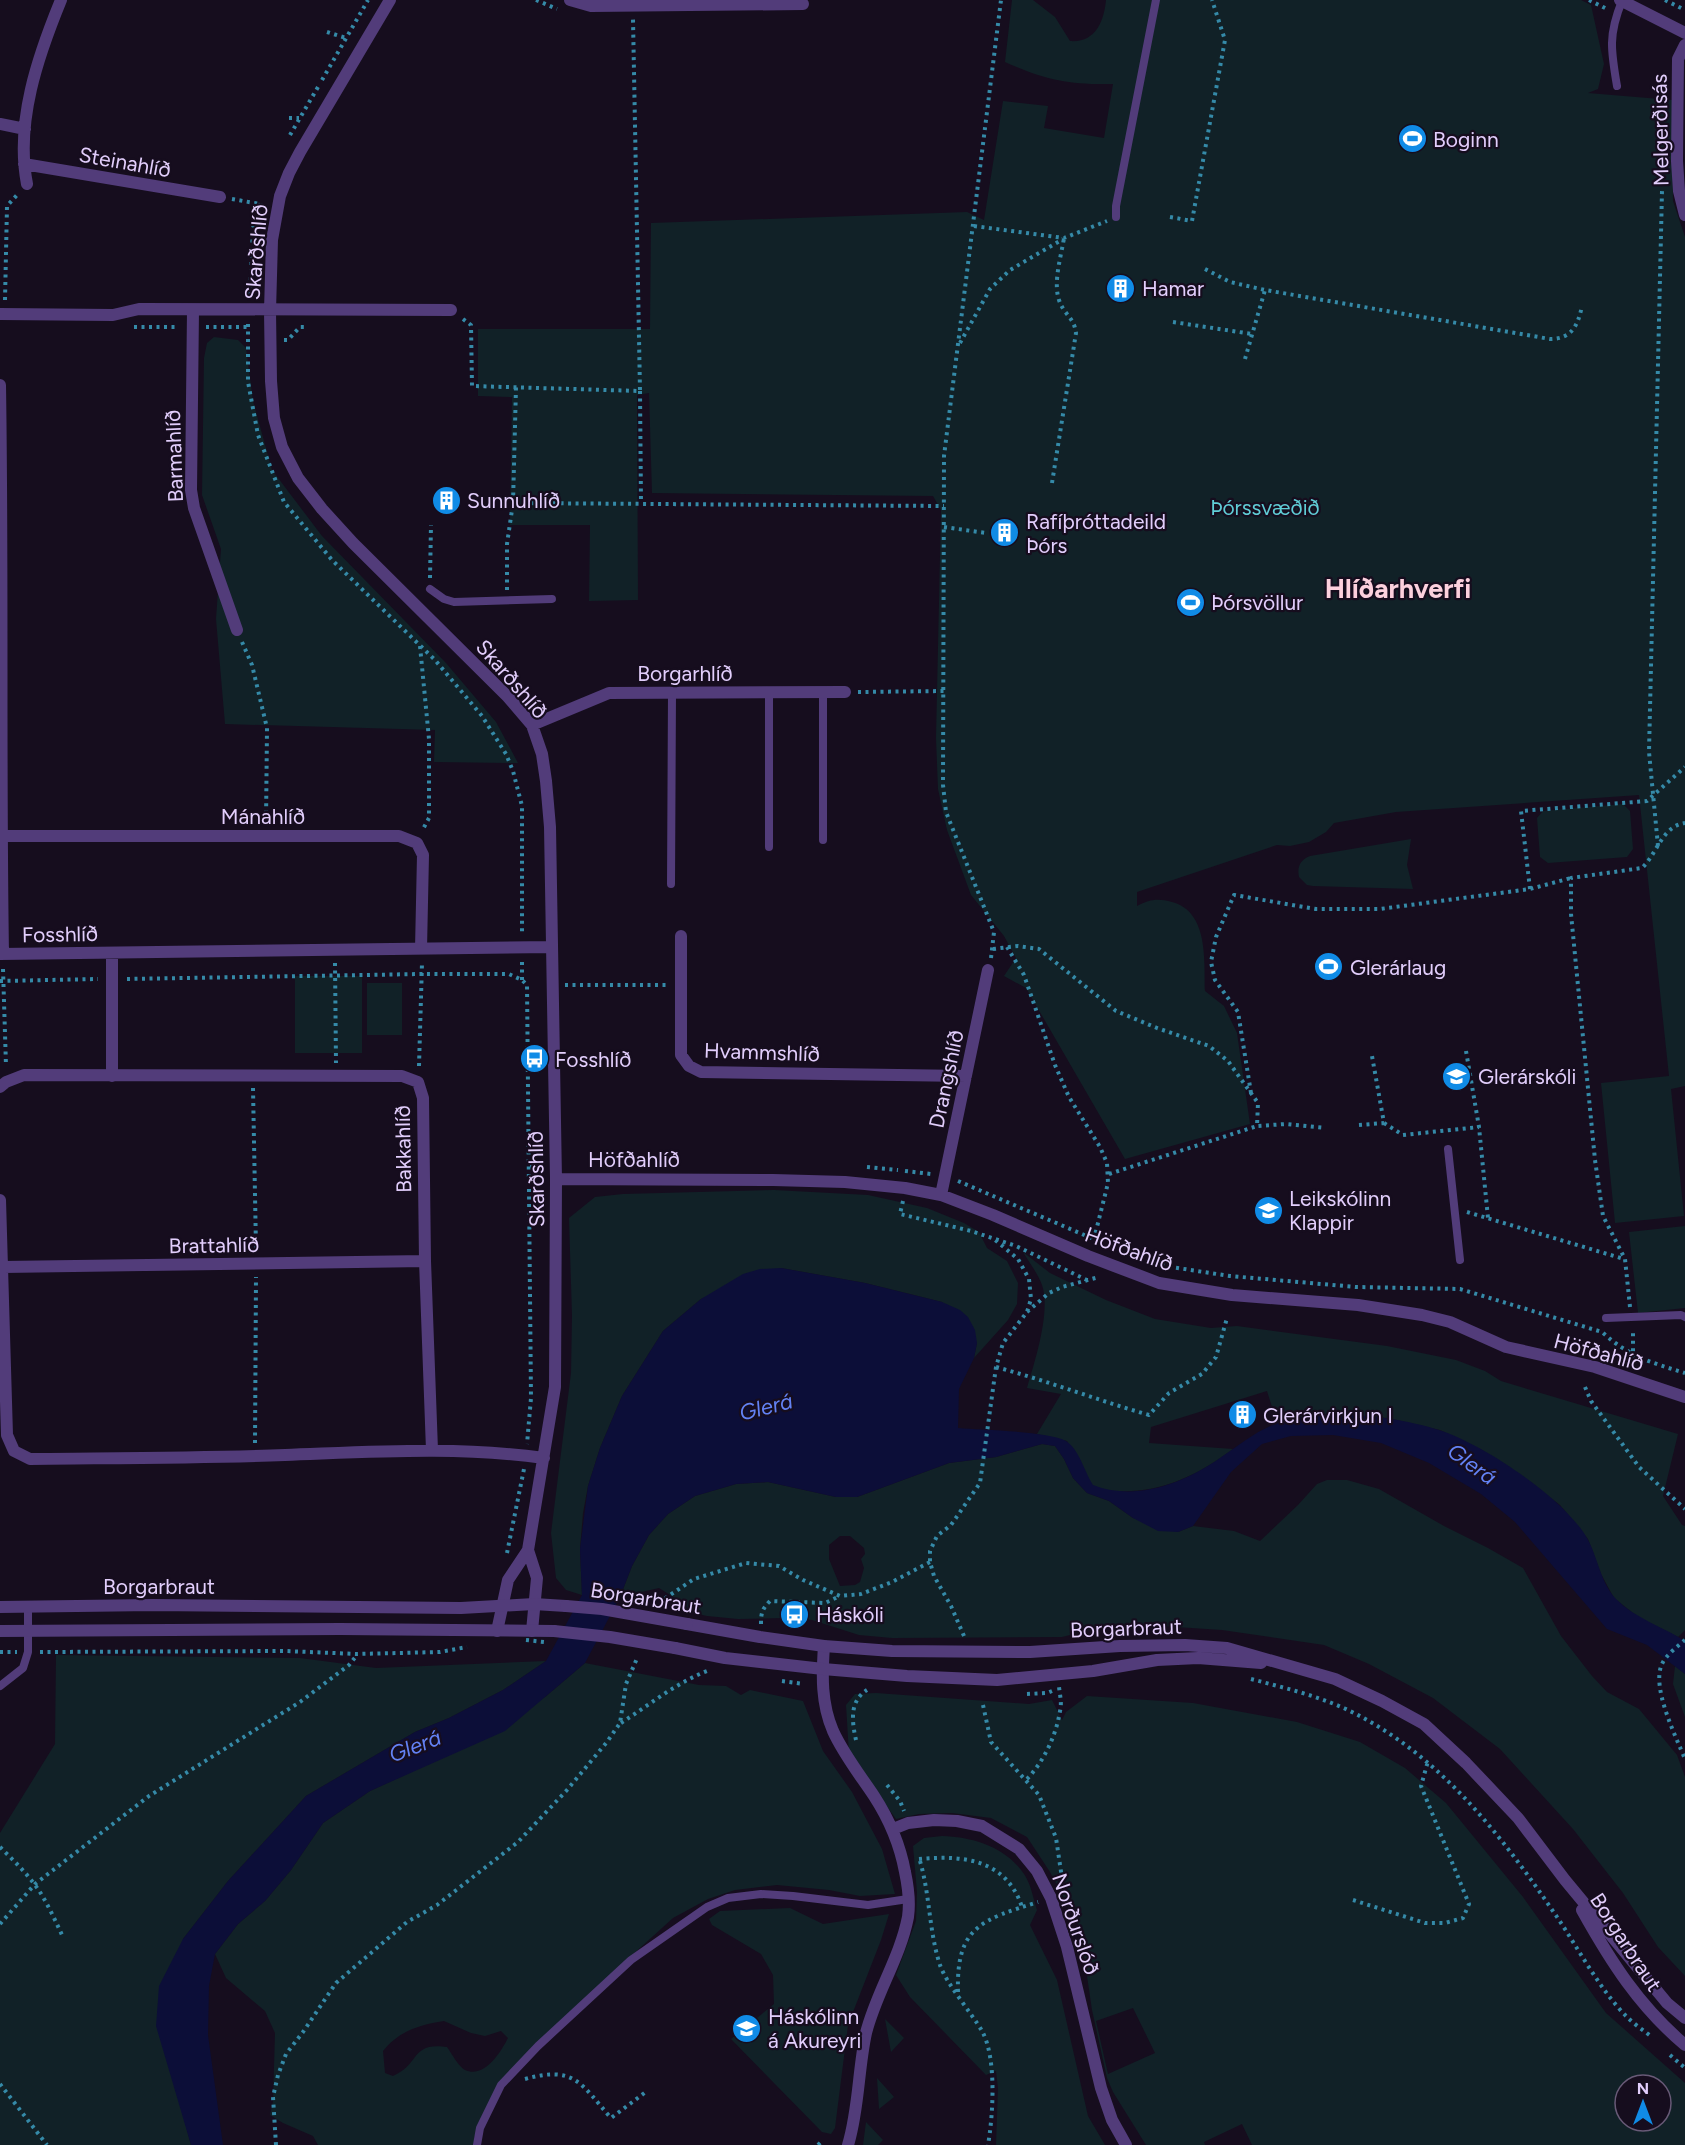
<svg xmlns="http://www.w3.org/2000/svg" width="1685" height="2145" font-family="Figtree,sans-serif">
<rect width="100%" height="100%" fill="#160d1e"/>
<path fill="#112127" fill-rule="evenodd" d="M1012,0H1033L1055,17L1070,41C1095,43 1104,22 1106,0H1581L1591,5L1604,64L1598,89L1588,93L1672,100L1673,201L1685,237V1086L1671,1089L1684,1216L1615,1223L1601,1083L1669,1076L1639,795L1396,812L1334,823L1326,832L1309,842L1290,846L1277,845L1137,892V906C1150,899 1158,898 1172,902C1209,912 1204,961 1205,991L1224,1006L1237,1033L1250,1124L1125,1159L1026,988L1004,976L1016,958L1004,936L971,895L947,830L938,789L936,738L941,510L933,496L652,493L649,393L637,395L638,600L589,601L590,525H510L512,397L478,396V329H650L651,223L967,212L984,220L1003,101L1048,106L1044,128L1104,138L1113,84C1070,85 1045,80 1005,62Z
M214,337L238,340L246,348L253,401L272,470L322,536L446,663L496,722L518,763L434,762L435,730L225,724L216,619L221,549L202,495L204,358L207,343Z
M1623,804L1630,811L1633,849L1627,857L1548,863L1540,857L1537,818L1543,811Z
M1411,839L1407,865L1413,889L1313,886L1307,885L1299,877C1297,867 1300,860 1310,856Z
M295,976H362V1053H295Z
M367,983H402V1035H367Z
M774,1190L868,1195L927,1208L964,1223L979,1232L987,1248L1007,1261L1018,1283L1017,1304L1008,1320L974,1358L977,1343L942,1302L865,1283L781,1268L701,1299L663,1331L622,1396L600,1448L588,1486L583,1513L580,1549L582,1595L566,1590L556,1578L551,1533L571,1373L572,1316L569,1218L595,1197L623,1194Z
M1685,1226V1308L1638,1313L1629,1232Z
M1023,1252L1050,1273L1106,1300L1155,1319L1211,1328L1237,1326L1387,1346L1456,1360L1485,1371L1501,1381L1678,1434L1663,1496L1682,1525L1685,1526V1630L1678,1637L1638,1617L1614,1598L1601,1574L1588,1539L1560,1505L1523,1477L1482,1450L1440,1430L1388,1418L1316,1414L1277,1423L1267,1391L1151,1427L1149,1443L1233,1449C1197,1476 1159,1494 1114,1491C1107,1490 1098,1490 1092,1485C1085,1478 1073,1452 1067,1441L1037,1434L1061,1394L1027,1388C1035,1361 1051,1311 1042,1285C1038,1274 1029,1262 1023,1252Z
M1042,1444L1055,1446L1064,1459L1073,1478L1087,1493L1109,1501L1133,1518L1178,1532L1193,1526L1234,1531L1260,1541L1298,1505L1317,1484L1327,1480H1347L1379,1489L1444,1526L1488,1548L1523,1568L1561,1636L1592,1676L1607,1692L1639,1709L1677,1755L1685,1777V1976L1658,1947L1623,1893L1573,1829L1500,1749L1433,1698L1369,1664L1324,1645L1222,1630L1161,1626L1131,1629H1094L1062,1637L892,1638L859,1635L812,1620L784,1618L738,1619L707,1616L694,1613L675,1598L659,1588L620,1597L632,1566L649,1535L668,1514L695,1496L736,1484L768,1482L836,1497H857L949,1463L996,1457ZM840,1536H850L864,1548L865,1554L861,1559L864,1568L860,1582L855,1585L840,1586L829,1559V1545Z
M56,1655L300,1658L376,1668L546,1661L503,1690L449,1718L415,1732L306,1796L228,1881L183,1939L176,2088L191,2145H0V1833L55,1744Z
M585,1663L699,1685L726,1686L741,1695L750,1690L803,1701L823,1751L852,1792L882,1849L895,1894L860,1896L829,1890L777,1885L735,1890L708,1899L673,1918L619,1967L522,2059L489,2104L474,2138V2145H318L313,2136L283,2123L270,2115L273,2101L275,2033L265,2011L226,1978L215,1954L238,1924L265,1901L291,1870L323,1823L370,1791L409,1773L545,1697ZM444,2021L471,2033L485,2036L501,2031L508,2038C501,2052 484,2079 465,2070C458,2066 452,2054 447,2047C410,2042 421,2064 393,2076L385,2073L383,2051C399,2031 419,2025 444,2021Z
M1675,1666L1685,1674V1717L1673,1684Z
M876,1693L1029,1704L1052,1700L1062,1720L1066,1712L1087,1696L1193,1703L1297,1722L1360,1742L1405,1768L1446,1803L1523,1897L1606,2013L1685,2083V2145H1252L1242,2124L1204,2142L1205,2145H1146L1113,2092L1107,2078L1092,2010L1080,1928L1050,1872L1027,1837L991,1818L952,1813L919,1814L896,1819L849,1754L846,1705L855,1694ZM1133,2008L1155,2053L1108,2074L1096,2021ZM1625,2085H1661V2121H1625Z
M942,1836C973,1837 1006,1847 1024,1874C1031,1884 1033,1898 1037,1910L1030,1925L1057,1980L1088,2116L1105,2145H996L998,2088L996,2071L986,2075L910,1997L896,1975L916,1921L917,1892L913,1846L924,1838Z
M790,1908L823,1924L889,1914L881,1940L848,2025L835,2128L831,2134L822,2132L731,2039L774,2004L773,1975L761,1954L712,1925L709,1919L720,1911Z
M885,2019L904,2038L891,2052Z
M877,2078L894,2097L879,2109Z
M866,2122L883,2140L878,2145H863Z"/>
<path fill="#0c0e38" d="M781,1268L865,1283L942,1302L960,1310L968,1317L975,1330L977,1343L974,1358L959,1389L958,1428C981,1430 1048,1431 1066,1441C1079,1449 1085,1473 1093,1485C1136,1502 1184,1483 1220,1458C1238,1446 1257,1430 1278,1423C1322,1407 1395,1416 1439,1430C1483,1444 1564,1498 1587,1538C1598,1557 1600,1582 1616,1599C1636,1619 1662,1626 1685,1641V1674L1647,1645L1607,1629L1515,1522L1481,1494L1429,1463L1381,1443L1333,1435L1291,1436L1262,1444L1231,1472L1193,1526L1178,1532L1158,1531L1133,1518L1109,1501L1087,1493L1073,1478L1064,1459L1055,1446L1042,1444L996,1457L949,1463L857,1497H836L768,1482L736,1484L695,1496L668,1514L649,1535L632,1566L620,1597L585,1663L505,1731L370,1791L323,1823L291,1870L265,1901L238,1924L215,1954L209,1986L208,2035L223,2145H191L156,2026L159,1986L183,1939L228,1881L306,1796L415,1732L449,1718L503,1690L546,1661L582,1595L580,1549L588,1486L600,1448L622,1396L663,1331L701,1299L743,1274L760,1269Z"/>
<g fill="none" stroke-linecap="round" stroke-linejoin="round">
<path stroke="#358aa8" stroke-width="4" stroke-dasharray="3 4.5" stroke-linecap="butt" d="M536,0L557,9
M1589,0L1607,9
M1665,0L1685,10
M327,32L346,38
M322,80L368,0
M289,118H299
M290,135L318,87
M232,199L260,204
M1170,217L1192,221L1225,40L1212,0
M974,226L1064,238L1107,221
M1205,269L1230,282L1265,290L1550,339C1572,339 1578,325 1582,306
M250,295L253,228L262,199
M5,300L7,206L18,194
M463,319L471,325L472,386L640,391L633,19
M1173,322L1252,334
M248,324V382L258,435L284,502L332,560L435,660L482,716L506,754L513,771L522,806V934
M134,327H178
M206,327H248
M284,340H288L300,327H304
M960,343L990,289L1010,270L1063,239
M1245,359L1265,290
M640,391L641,503
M1052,483L1076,333C1074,317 1064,315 1059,300C1053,282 1061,257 1064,238
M513,503L516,387
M944,527L986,533
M430,578L431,525
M507,590V544L513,503L944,506
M242,642L252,665L267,728L266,823
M420,646L429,739V818L422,831
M858,692L944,691
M1658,846L1649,752L1662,191
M1530,889L1521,811L1647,801L1685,767
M1007,947L1024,975L1055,1065L1069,1097L1100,1147L1107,1163L1108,1183L1094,1239
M993,949L1018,946L1039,949L1116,1011L1157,1028L1209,1046L1228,1061L1258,1103L1257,1126L1286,1124L1325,1128
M991,958L994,932L946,812L943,785L944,456L1001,0
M522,962V980
M335,963L336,1063
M3,969L6,1066
M127,979L422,974H509L522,980L527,985L531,1398L527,1444
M0,981L98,979
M565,985H668
M1466,1051L1479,1127L1488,1218
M419,1066L422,963
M253,1088L256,1248
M1251,1093L1238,1012L1215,980L1211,962L1216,937L1234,895L1316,909H1380L1530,889L1571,878
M1384,1123L1403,1135L1479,1127
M1359,1125L1384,1123L1372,1056
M530,1166H541
M867,1167L898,1170
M905,1171L931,1174
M1109,1174L1257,1126
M958,1181L1103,1243
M903,1201L900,1214L971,1231L1016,1246L1089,1281
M1467,1212L1624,1259
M1126,1252L1171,1267L1230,1276L1356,1287L1460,1289L1602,1332C1628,1356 1652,1363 1685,1373
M1630,1307L1625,1259L1603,1216L1595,1160L1571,914V878L1642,868C1657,854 1662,826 1685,823
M1027,1312L1049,1293L1062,1287L1099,1277
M1625,1363L1633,1355V1329
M996,1367C1048,1381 1097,1400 1149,1415L1169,1393L1202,1374L1216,1357L1227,1318
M1585,1387L1591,1401L1639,1467L1685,1509
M255,1443L256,1277
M507,1553L524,1469
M661,1605L664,1599L694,1579L746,1563L779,1566L803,1580L840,1596L861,1594L892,1582L930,1562
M761,1624C761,1613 762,1609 770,1601L825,1603L840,1596
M964,1636L951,1606L934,1576L930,1562V1551L937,1536L951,1525L980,1483L996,1367L1003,1343L1027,1312L1031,1299L1029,1279L1018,1259L994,1239
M1685,1640C1678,1646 1666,1655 1662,1664C1651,1687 1676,1737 1685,1759
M0,1652H17
M40,1652L286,1651L357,1654L440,1652L467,1647
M1251,1679C1285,1688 1319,1696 1350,1711C1440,1755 1502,1836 1557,1917C1578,1948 1600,1990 1627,2017C1634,2024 1643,2030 1652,2037
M782,1681L804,1684
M1027,1694L1047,1693L1052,1691
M983,1705L991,1742L1039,1795L1056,1838L1063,1885
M621,1723C649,1705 676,1683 707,1671
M856,1740C852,1722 849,1701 867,1690
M1027,1779C1044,1761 1056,1736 1060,1711C1062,1704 1060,1695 1059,1687
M887,1785L900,1801L904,1811
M0,1847C16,1863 32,1878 43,1897C50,1909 56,1922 62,1935
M919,1859C963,1855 1006,1859 1022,1907
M920,1861C930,1895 929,1932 940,1965C947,1985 971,2012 982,2031C997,2058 993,2116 988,2145
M1353,1900L1425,1923H1445L1463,1918L1469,1904L1421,1786L1428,1761
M0,1924L35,1884L149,1796L300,1702L349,1665L357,1655
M958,1992C956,1926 982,1920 1038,1902
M1670,2055L1685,2068
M525,2079C575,2065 581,2084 611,2118L647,2091
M0,2084L47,2145
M276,2145L273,2097L278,2075L286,2054L303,2032L336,1983L407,1922L437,1905L518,1842L567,1790L607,1742L620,1723L626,1684L638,1656
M818,2145L822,2141"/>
<path stroke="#523c7a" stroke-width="8" d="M1617,86C1611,51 1608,35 1622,1
M1116,217V206L1156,0
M430,589L444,599L454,602L552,599
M769,692V847
M823,840V692
M671,884L672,693
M1448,1149L1460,1260
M1606,1318L1681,1315L1685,1317
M0,1686L23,1668L28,1652V1606
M477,2145L480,2128L501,2085L538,2046L631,1960L707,1907L728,1898L761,1894L793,1896L868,1905L908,1899"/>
<path stroke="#523c7a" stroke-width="12" d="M390,0L300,152L289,173L280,196L272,240L270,311L271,381L274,418L282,447L298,478L322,509L353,543L508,697L532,725L542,754L546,781L550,827L556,1179L555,1387L528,1550L508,1580L497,1631
M570,0L591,6L803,4
M1620,0L1685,33
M1685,45L1678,59L1677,161L1679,191L1685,215
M0,124L25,129
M24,164L220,197
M27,184C15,122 38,56 61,0
M193,310L191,490L194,508L237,630
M0,314L113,315L139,309L451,310
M0,385C3,575 0,764 3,954
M532,725L609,693L845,692
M1,836H399L417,843L423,855L421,949
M681,936V1055L689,1066L701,1072L966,1076
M0,954L552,947
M112,1076V953
M0,1087L6,1082L24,1075L402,1076L418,1082L423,1098L425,1261L432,1450
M556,1179L773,1180L845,1182L905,1188L941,1195L993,1215L1088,1256L1159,1283L1232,1295L1358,1305L1422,1315L1450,1322L1506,1347L1595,1367L1685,1397
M941,1195L988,970
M0,1200L7,1435L14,1451L30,1459C115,1458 200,1458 285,1455C371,1452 458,1446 544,1458
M3,1267L425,1261
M528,1550L537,1578L532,1631
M824,1646C822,1675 821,1703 833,1731C844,1755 860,1775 874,1796C889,1819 900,1845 905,1872C908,1886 910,1903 908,1917C900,1958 876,1993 866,2033C858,2070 859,2109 848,2145
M893,1829L908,1823L934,1820L957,1821L982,1826L1019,1849L1037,1871L1051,1898L1067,1947L1101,2088L1112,2120L1126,2145"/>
<path stroke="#523c7a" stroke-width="12" d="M0,1607L153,1605L461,1608L534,1604L566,1606
M687,1624L760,1637L824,1646L892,1651L1030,1652L1120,1646L1185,1645L1227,1648L1335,1679L1382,1701L1424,1724L1466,1763L1518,1818L1565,1880L1667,2003L1685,2018
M0,1631L340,1629L554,1631
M675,1648L725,1658L823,1669L907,1676L997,1680L1093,1671L1157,1660L1198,1658L1261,1663
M1582,1910C1611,1962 1639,2006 1685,2045"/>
<path stroke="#358aa8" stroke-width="4" stroke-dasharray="3 4.5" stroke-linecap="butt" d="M526,1640L544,1642"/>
<path stroke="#523c7a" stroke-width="12" d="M566,1606L602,1609L687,1624
M554,1631L610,1637L675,1648"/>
</g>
<defs>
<symbol id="stadium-disc" viewBox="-11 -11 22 22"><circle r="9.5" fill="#108be6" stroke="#160d1e"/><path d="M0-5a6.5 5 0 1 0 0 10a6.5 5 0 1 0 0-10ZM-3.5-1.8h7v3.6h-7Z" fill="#fff"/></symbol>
<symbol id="building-disc" viewBox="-11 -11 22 22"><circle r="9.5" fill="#108be6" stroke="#160d1e"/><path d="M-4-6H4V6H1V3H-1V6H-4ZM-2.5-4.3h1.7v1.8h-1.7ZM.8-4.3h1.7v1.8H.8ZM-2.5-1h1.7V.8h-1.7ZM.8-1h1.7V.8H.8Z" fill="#fff"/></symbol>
<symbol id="bus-disc" viewBox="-11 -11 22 22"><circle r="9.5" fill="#108be6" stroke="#160d1e"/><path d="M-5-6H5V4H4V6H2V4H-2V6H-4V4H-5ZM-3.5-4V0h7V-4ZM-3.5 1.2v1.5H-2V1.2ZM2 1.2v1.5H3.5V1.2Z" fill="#fff"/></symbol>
<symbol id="school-disc" viewBox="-11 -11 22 22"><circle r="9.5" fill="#108be6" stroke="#160d1e"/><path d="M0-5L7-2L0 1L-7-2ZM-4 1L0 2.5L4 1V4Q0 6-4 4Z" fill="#fff"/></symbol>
<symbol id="university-disc" viewBox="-11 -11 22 22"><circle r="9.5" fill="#108be6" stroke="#160d1e"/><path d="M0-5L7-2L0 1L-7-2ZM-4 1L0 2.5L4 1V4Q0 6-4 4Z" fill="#fff"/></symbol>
</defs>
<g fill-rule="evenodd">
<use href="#stadium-disc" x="1396" y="122" width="33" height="33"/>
<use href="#building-disc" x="1104" y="272" width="33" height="33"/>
<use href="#building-disc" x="430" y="484" width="33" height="33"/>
<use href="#building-disc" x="988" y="516" width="33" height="33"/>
<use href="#stadium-disc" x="1174" y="586" width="33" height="33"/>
<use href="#stadium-disc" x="1312" y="950" width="33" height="33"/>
<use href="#bus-disc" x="518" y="1042" width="33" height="33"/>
<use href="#school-disc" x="1440" y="1060" width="33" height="33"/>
<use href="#school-disc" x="1252" y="1194" width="33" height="33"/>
<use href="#building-disc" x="1226" y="1398" width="33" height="33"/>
<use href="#bus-disc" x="778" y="1598" width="33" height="33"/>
<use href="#university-disc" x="730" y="2012" width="33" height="33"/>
</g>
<g text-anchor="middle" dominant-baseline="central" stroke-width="4.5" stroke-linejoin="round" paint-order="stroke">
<g font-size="21" fill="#e2cefc" stroke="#160d1e">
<text transform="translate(1660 130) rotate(-91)">Melgerðisás</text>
<text transform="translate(125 162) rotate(10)">Steinahlíð</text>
<text transform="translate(256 252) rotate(-85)">Skarðshlíð</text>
<text transform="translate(174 456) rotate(-92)">Barmahlíð</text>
<text x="685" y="673">Borgarhlíð</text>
<text transform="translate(512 679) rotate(49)">Skarðshlíð</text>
<text x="263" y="816">Mánahlíð</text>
<text transform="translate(60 934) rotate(-1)">Fosshlíð</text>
<text transform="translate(762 1052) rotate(2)">Hvammshlíð</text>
<text transform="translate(946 1079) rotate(-78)">Drangshlíð</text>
<text transform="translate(403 1149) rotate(-91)">Bakkahlíð</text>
<text x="634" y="1159">Höfðahlíð</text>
<text transform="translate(536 1179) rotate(-91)">Skarðshlíð</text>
<text transform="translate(214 1245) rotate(-1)">Brattahlíð</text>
<text transform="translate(1129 1249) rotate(20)">Höfðahlíð</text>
<text transform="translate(1599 1352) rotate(15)">Höfðahlíð</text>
<text x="159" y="1586">Borgarbraut</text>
<text transform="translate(646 1598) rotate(9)">Borgarbraut</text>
<text transform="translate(1126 1628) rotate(-2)">Borgarbraut</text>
<text transform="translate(1076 1924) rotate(71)">Norðurslóð</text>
<text transform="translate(1626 1942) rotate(57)">Borgarbraut</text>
</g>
<g font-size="21" fill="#e2cefc" stroke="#160d1e" text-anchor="start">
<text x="1433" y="139">Boginn</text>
<text x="1142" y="288">Hamar</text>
<text x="467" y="500">Sunnuhlíð</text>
<text x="1026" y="521">Rafíþróttadeild<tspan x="1026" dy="24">Þórs</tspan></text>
<text x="1211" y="602">Þórsvöllur</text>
<text x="1350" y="967">Glerárlaug</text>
<text x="555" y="1059">Fosshlíð</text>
<text x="1478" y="1076">Glerárskóli</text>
<text x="1289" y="1198">Leikskólinn<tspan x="1289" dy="24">Klappir</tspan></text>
<text x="1263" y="1415">Glerárvirkjun I</text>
<text x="816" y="1614">Háskóli</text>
<text x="768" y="2016">Háskólinn<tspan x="768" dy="24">á Akureyri</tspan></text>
</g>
<g font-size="21" fill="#60cdd6" stroke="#160d1e">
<text x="1265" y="507">Þórssvæðið</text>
</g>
<g font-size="22" font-style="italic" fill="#6382f4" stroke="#160d1e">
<text transform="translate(766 1407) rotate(-14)">Glerá</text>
<text transform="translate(1472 1464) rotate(36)">Glerá</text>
<text transform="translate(415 1746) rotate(-21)">Glerá</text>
</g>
<g font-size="27" font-weight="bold" fill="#fcd0dd" stroke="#160d1e">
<text x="1398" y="588">Hlíðarhverfi</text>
</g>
</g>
<g transform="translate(1643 2103)"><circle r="28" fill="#160d1e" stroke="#685a77" stroke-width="1.5"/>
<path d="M0-4.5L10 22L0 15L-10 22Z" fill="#108be6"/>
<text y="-9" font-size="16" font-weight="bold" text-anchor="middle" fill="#e2cefc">N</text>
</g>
</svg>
